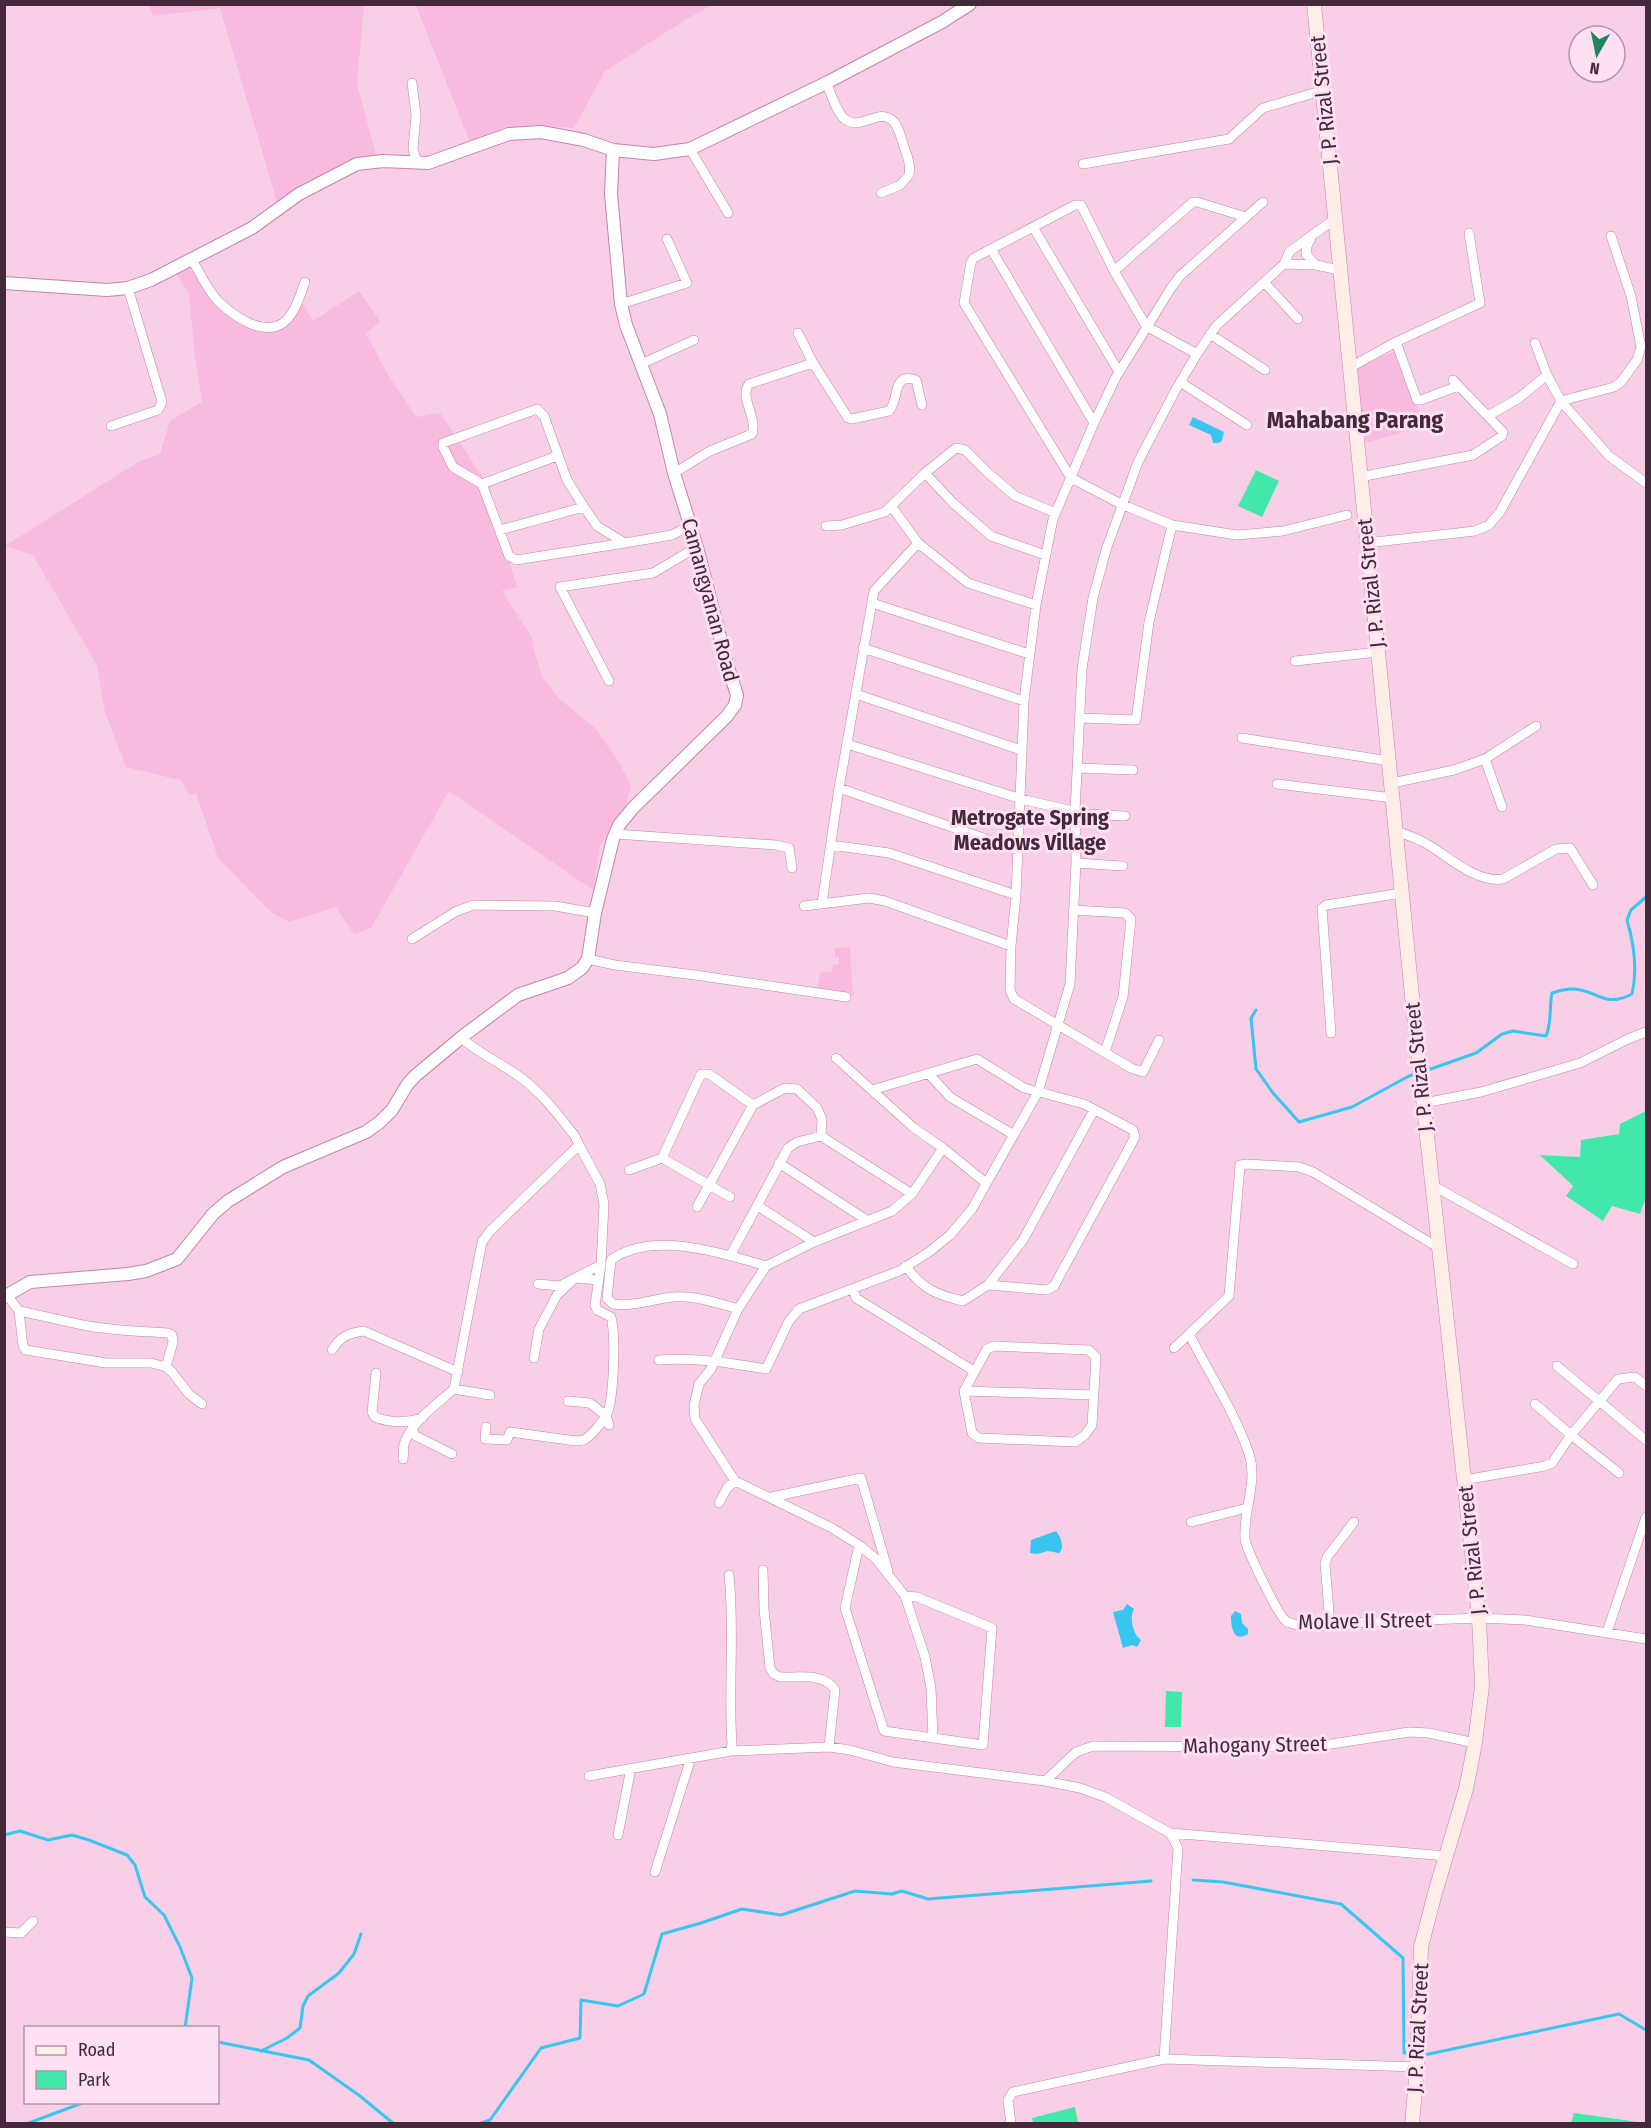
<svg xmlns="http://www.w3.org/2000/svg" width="1651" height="2128" font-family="'Fira Sans Condensed',sans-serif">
<rect width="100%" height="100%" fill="#f9cee7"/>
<path fill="#f8badf" d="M149,5H364L357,84L377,159L333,169L277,202L220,8L153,16Z
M416,5H712L685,20L604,72L574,128L537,125L470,143Z
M190,267L216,305L255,331L285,327L301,301L313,321L359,291L380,321L366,334L388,375L416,417L440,413L485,481L517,587L502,591L532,638L535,654L542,676L558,698L594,727L619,762L631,786L626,804L600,846L593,890L449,791L371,928L354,934L336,907L289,922L272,913L218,858L196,793L190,795L180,780L126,767L105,712L97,665L33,555L5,546L138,462L160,454L170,421L202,402L195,358L189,294L177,275Z
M1397,350L1424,426L1366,443L1354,369Z
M850,947L853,995L817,989L821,972H831L833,965L839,964V957H835V948Z"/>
<path fill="#42e8a9" d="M1256,470L1279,481L1262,517L1238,506Z
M1646,1111V1197L1640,1214L1612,1206L1603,1221L1566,1196L1573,1186L1540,1155L1580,1157L1581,1140L1619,1134L1620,1124Z
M1166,1691L1182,1692L1181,1727H1165Z
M1075,2107L1078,2123H1033L1032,2118Z
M1574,2113L1645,2123H1571Z"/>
<path fill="#38c6f1" d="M1193,417L1224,432L1222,441L1218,443H1213L1211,435L1189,425Z
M1056,1531C1061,1537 1065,1548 1059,1553L1048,1551L1037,1554L1030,1553L1031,1540Z
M1127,1604L1134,1609C1129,1618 1133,1634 1141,1640L1137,1647L1132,1645L1123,1648L1113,1612L1123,1610Z
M1235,1611L1241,1614L1242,1623L1248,1629V1634C1234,1643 1231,1628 1231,1616Z"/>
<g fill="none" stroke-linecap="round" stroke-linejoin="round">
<path stroke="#38c6f1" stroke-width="3" d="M1256,1010L1251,1018L1256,1069L1273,1093L1299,1122L1352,1107L1409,1076L1416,1074
M1425,1071L1476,1053L1502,1034L1513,1031L1546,1036C1552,1022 1549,1007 1552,993C1558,991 1566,989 1572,989C1597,989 1604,1009 1632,994C1638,969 1634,944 1627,920L1631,910L1646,897
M4,1835L20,1831L48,1840L72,1835L89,1840L127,1855L135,1865L145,1897L164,1915L180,1947L192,1978L185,2028
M1193,1880L1223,1882L1341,1904L1403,1958L1404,2053H1410
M218,2042L309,2060L360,2096L394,2124
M261,2051L287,2038L300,2028L303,2006L308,1996L339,1973L354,1954L361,1934
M1424,2055L1619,2014L1646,2030
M26,2124L85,2102
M479,2124L490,2120L541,2048L580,2038L581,2000L618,2006L644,1994L662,1934L701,1923L742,1909L781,1915L855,1891L892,1894L902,1891L928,1899L1151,1881"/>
<defs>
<path id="minor" d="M412,83L416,115L413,149L417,163
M826,83C832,94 836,113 846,120C861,131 880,106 894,122C899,128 901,137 903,144C907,155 911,164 909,175L900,185L881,193
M690,149L728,213
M1083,164L1229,139L1263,108L1324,90
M1033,227L1119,372
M1311,238L1307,246L1306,254L1316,265
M991,249L1094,423
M192,260C200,273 207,289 217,300C232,315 262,337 283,323C295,314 300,295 305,282
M1284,264L1316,265L1339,270
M1114,271L1193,202H1197L1246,217
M1264,282L1298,319
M621,304L687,283L667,239
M798,333L813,363L848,418L852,419L889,411C900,400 891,372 916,380L922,405
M1210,334L1265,370
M1396,342L1480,303L1469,233
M1535,343L1547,375L1561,401L1609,456L1646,483
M1197,354L1146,326L1114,271L1081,205H1075L974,258L971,262L964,303L1071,478L1121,504L1172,525L1237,535L1283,531L1347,515
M641,364L694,340
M1349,368L1396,342L1417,400H1421L1458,386
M1180,382L1247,425
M1488,416L1519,398L1547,375
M111,426L158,410L162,402L128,288
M674,473L710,451L752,434C758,418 739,398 749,384L813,363
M925,473L953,503L991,536L1045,555
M1360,477L1473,455L1502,436L1503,432L1453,380
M482,484L557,456
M892,507L918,543L968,583L1036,605
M826,526L842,525L885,512L925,473L956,448L965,450L986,471L1015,496L1056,513
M500,530L584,507
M625,543L516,560L509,556L482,484L453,467L443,447V443L537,409L544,416L567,480L584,507L597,526L625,543L672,535L691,525
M1366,543L1475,531L1489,525L1500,512L1561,401L1614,387L1621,382L1637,360L1641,347L1631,296L1611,236
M872,603L1029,654
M863,648L1024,701
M1295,661L1378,652
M609,681L560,587L653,573L697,547
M856,694L1021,750
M1081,718L1136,720L1149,622L1172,525
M1242,738L1389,761
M847,744L1021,799L1086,814L1125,816
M1485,759L1536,726
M1078,768L1133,770
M1392,783L1454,770L1485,759L1502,807
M1277,784L1393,798
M839,788L1018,850
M1396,831C1406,835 1417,838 1427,844C1449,857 1476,883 1503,879L1556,849L1570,848L1593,885
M615,834L776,845L789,848L792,868
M831,845L889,853L1016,895
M1076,863L1123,866
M822,903L839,788L874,591L918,543
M804,906L869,898L885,901L1011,946
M1073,910L1125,913L1131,919L1123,997L1105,1052
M412,939L455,912L473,905L555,906L595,913
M588,959L615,965L695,975L846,997
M1331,1033L1322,908L1326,905L1402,893
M1159,1040L1143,1072L1131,1068L1014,999L1010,990L1011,946L1016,895L1024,701L1036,605L1053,519L1094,423L1116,377L1171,288L1180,276L1263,202
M836,1058L914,1128L943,1148L986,1183
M928,1073L950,1097L1014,1135
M872,1090L977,1059L1024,1088L1084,1104L1133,1130L1135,1137L1054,1286L1047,1290L988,1285
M1424,1103L1481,1092L1580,1063L1628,1039L1646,1032
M662,1158L730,1197
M779,1163L868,1221
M629,1170L662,1158L701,1074H709L753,1105
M1432,1185L1573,1264
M758,1206L814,1242
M697,1207L753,1105L785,1088L797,1089L817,1108L822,1119L821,1136
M1439,1248L1313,1172L1299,1167L1247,1164L1240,1165L1229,1296L1189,1334C1208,1371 1238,1418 1250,1457C1257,1483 1243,1512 1245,1539C1246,1549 1278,1615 1286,1621C1288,1623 1295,1624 1298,1625L1479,1618L1525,1620L1646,1639
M730,1256L788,1148L797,1142L821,1136L912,1194
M906,1266C922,1289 937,1295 963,1301L988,1285L1023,1240L1094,1110
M538,1284L560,1286L575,1278L599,1280
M853,1289L856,1298L974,1371
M7,1295L19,1311L23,1346L26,1350L106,1363H151L166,1367L172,1372L189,1394L202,1404
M738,1309C717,1303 695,1295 673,1297C653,1299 633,1307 613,1304L607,1298L611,1260C652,1230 722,1253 766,1266
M19,1311C41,1315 62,1321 83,1325C111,1331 140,1331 168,1333L172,1335L173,1342L166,1367
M994,1346L1089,1350L1096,1357L1092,1425L1085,1435L1075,1442L979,1438L972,1433L964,1391L987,1349Z
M1174,1348L1189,1334
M332,1350C340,1337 348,1333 364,1331L458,1372
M534,1358L539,1329L557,1295L575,1278L601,1265
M659,1360C696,1357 730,1363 766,1369L789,1321L799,1309L899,1271L929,1252L950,1235L972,1209L1038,1092L1070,984L1076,863L1075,812L1082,669L1093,598L1106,550L1138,462L1175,391L1197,354L1216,326L1284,264L1290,251L1335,219
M1557,1366L1646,1440
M376,1373L372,1412L375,1417C390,1423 407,1423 422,1418
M454,1389L482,1242L490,1231L579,1145L575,1136C558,1115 542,1093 520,1077C500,1063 479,1053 461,1038
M964,1391L1094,1395
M568,1401L590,1403L606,1416L609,1425
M1535,1404L1571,1435L1619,1473
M486,1427L485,1439L507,1440L510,1432L576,1441C579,1440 583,1441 585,1439C590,1437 605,1419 607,1414C614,1397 616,1336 611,1317L597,1310L595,1305L601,1265L604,1204L600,1184L579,1145
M412,1431L416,1436L452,1454
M403,1459C404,1454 403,1448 404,1444C412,1421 437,1404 454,1389L490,1395
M1464,1480L1545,1466L1552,1463L1571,1435L1618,1379L1635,1377L1646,1386
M772,1497L861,1478L888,1571
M719,1503L727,1488L735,1481
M1191,1522L1247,1508
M859,1545L845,1608L884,1731L983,1745L992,1628L917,1597L905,1596
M763,1570L764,1609L770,1668L774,1674L780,1677C798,1678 824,1672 835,1690L829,1747
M729,1575C735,1633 728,1687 732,1744L731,1751
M1330,1624L1325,1564L1327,1557L1354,1522
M1607,1632L1646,1517
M933,1738L931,1688L925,1657L905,1596L876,1559L859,1545L832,1528L735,1481L695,1419L694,1405L699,1384L711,1369L738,1309L766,1266L814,1242L892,1211L912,1194L943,1148
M589,1776L731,1751L829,1747L850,1750L893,1762L1045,1781L1080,1788L1105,1797L1170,1833L1178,1848L1164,2059
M1045,1781L1076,1752L1093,1746L1271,1747L1325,1745L1409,1732L1429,1733L1475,1743
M1170,1833L1447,1856
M618,1835L631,1768
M655,1872L691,1758
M4,1932L21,1933L33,1921
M1011,2124L1008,2100L1013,2092L1164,2059L1417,2067"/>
<path id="tertiary" d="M4,283L107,290L128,288L151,280L252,228L299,194L357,164L383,161L428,163L509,134L541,132L584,140L613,150L654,154L690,149L826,83L942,22L970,4
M4,1297L30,1282L128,1274L146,1271L177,1259L213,1214L228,1201L283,1167L366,1132L380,1122L392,1110L407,1085L415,1076L463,1036L518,995L568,978L582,968L588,959L595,913L613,839L619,825L633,808L727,716L735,705L737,695L726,661L697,547L674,473L660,414L626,325L621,304L611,194L613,150"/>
<path id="secondary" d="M1314,4L1413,1006L1479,1618L1482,1686L1475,1743L1466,1789L1435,1893L1421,1947L1417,2067L1412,2124"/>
</defs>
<use href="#minor" stroke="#c584ac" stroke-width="10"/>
<use href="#tertiary" stroke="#c584ac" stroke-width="14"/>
<use href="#secondary" stroke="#c584ac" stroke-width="15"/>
<use href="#minor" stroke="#fff" stroke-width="9"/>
<use href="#tertiary" stroke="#fff" stroke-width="12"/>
<use href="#secondary" stroke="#feeee7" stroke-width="14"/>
</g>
<g text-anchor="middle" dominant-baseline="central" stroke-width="6" stroke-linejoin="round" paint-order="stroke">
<g font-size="21" fill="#44293a" stroke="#fde0f1">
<text transform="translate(1324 100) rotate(-96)">J. P. Rizal Street</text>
<text transform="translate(1371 583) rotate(-96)">J. P. Rizal Street</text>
<text transform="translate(710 600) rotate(75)">Camangyanan Road</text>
<text transform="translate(1419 1067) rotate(-96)">J. P. Rizal Street</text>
<text transform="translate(1472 1550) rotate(-96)">J. P. Rizal Street</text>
<text transform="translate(1365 1621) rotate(-1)">Molave II Street</text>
<text transform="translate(1255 1745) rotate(-1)">Mahogany Street</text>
<text transform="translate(1418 2028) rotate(-87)">J. P. Rizal Street</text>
</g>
<g font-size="22" font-weight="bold" fill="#44293a" stroke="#fde0f1">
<text x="1030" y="817">Metrogate Spring<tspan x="1030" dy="25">Meadows Village</tspan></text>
</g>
<g font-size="24" font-weight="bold" fill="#44293a" stroke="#fde0f1">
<text x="1355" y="420">Mahabang Parang</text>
</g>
</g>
<rect width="1651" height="2128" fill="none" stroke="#44293a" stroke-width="12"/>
<rect x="24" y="2026" width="195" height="78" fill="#fde0f1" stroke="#b397a8" stroke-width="1.5"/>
<rect x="36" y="2046" width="30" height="9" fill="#feeee7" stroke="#b397a8" stroke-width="1.5"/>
<text x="78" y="2056" font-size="18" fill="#44293a">Road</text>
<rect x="36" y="2071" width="30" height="18" fill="#42e8a9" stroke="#b397a8" stroke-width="1.5"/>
<text x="78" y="2086" font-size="18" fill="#44293a">Park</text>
<g transform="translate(1597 54) rotate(189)"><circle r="28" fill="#fde0f1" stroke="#b397a8" stroke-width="1.5"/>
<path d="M0-4.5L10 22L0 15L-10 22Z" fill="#20855f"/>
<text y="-9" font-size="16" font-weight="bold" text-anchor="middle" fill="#44293a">N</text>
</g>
</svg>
